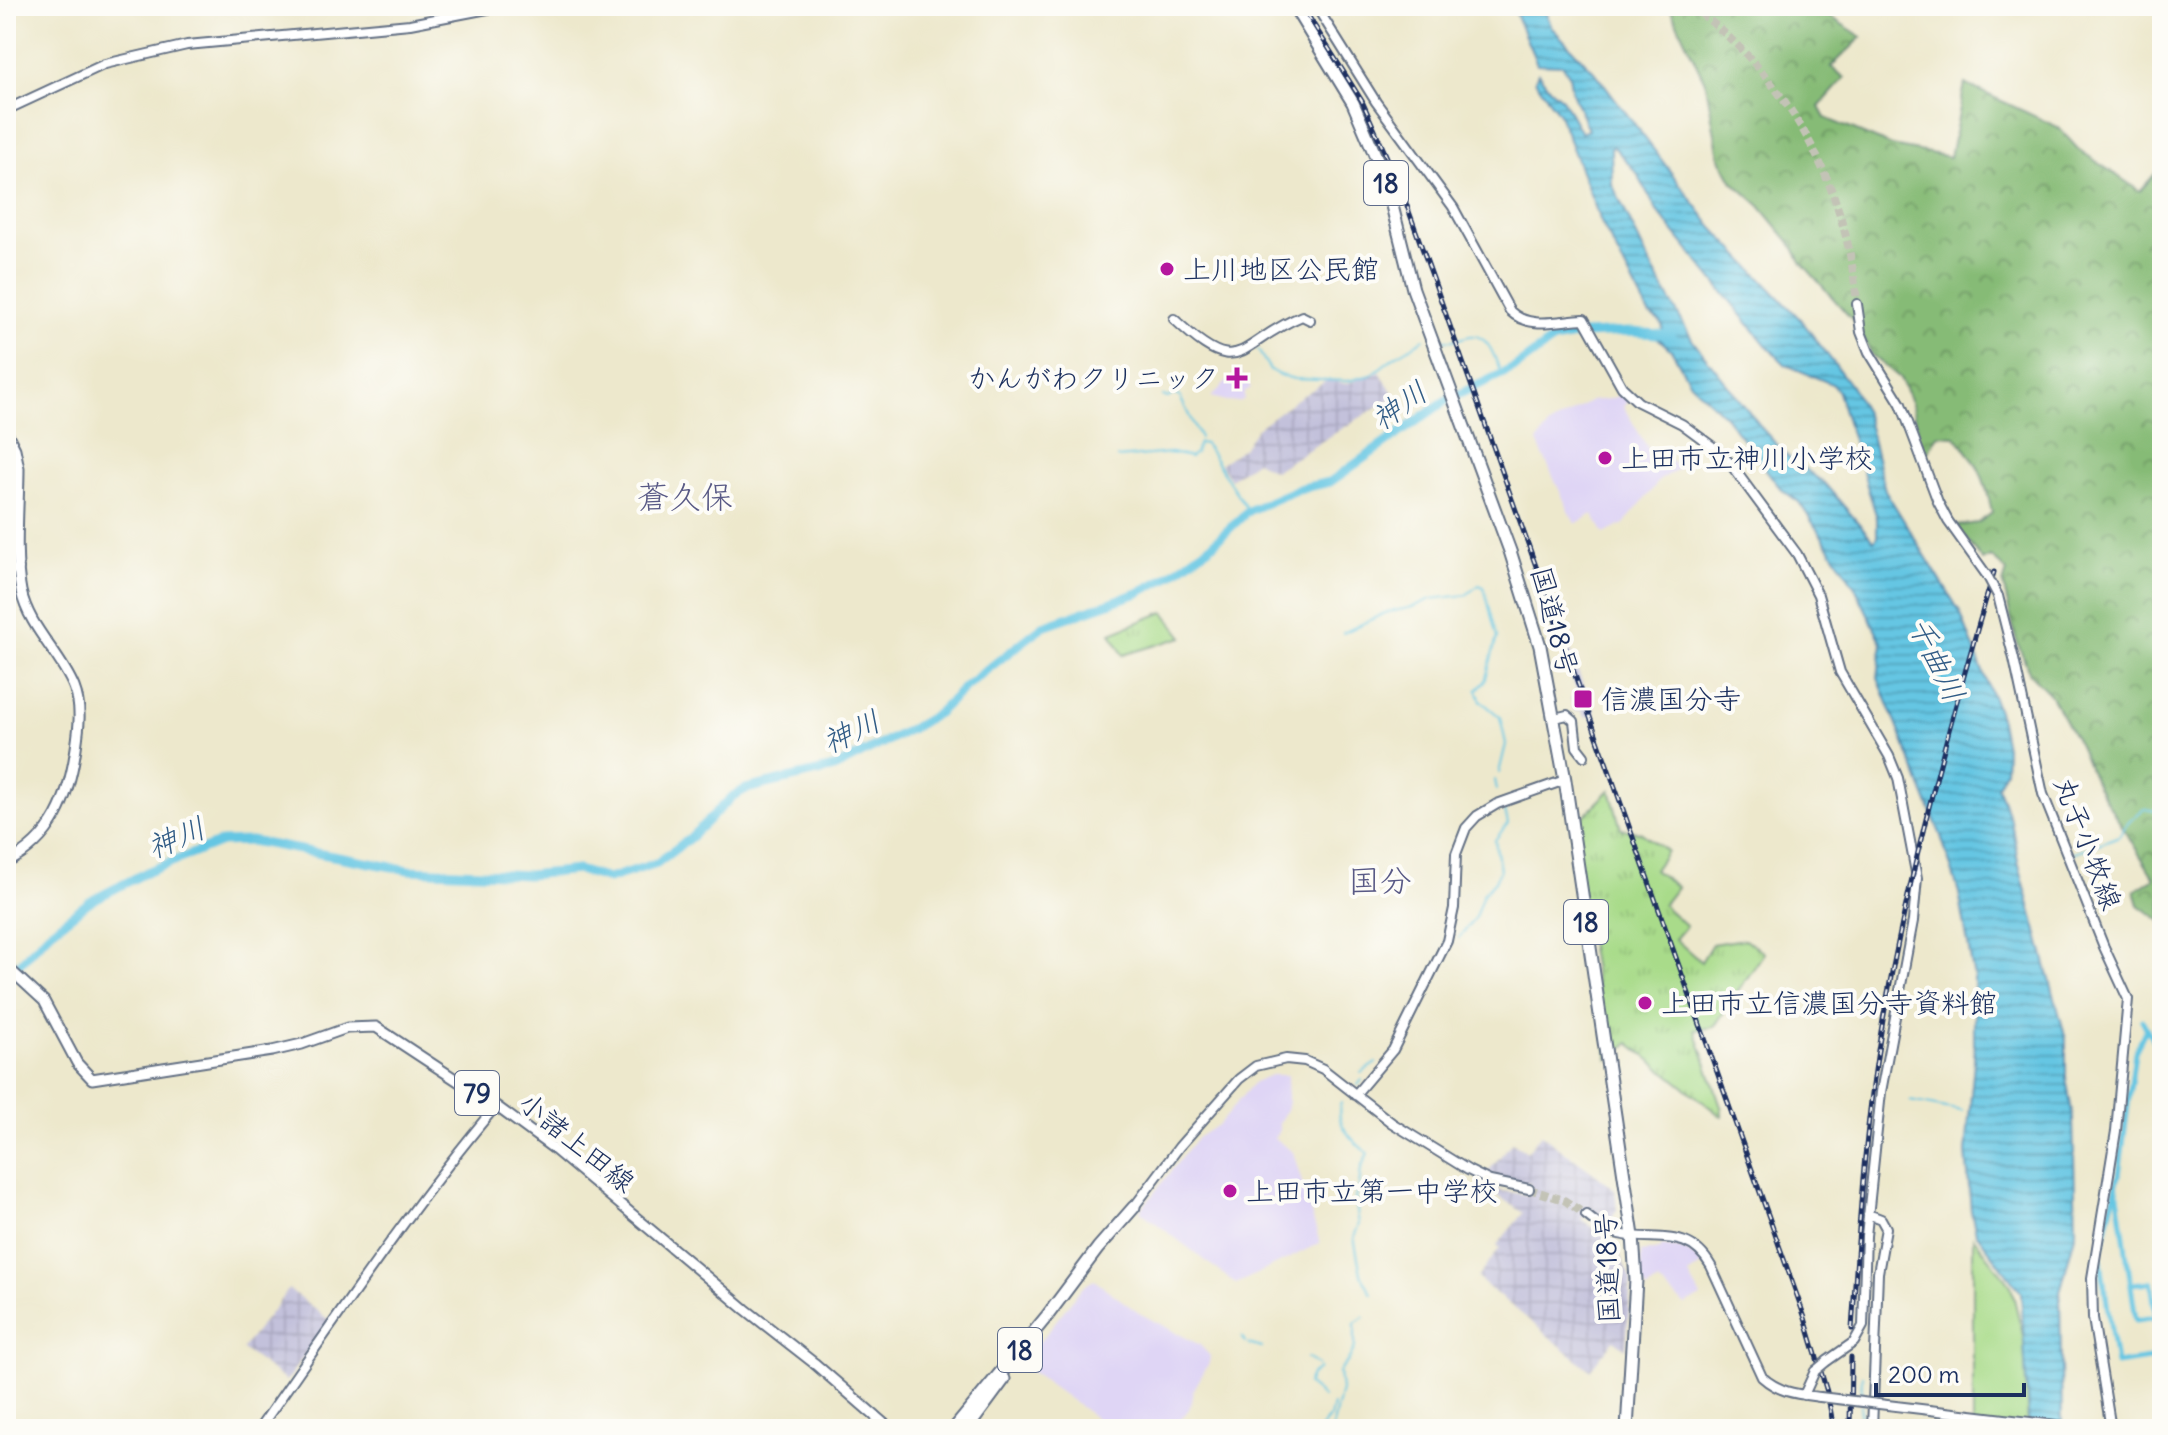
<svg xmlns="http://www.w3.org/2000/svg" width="2168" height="1435" font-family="Delius,'Klee One',sans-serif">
<defs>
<pattern id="industrial-grid" width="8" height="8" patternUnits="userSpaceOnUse" patternTransform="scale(2)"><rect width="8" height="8" fill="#c3c1db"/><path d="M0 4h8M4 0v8" fill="none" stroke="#a7a6be"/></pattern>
<pattern id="forest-crowns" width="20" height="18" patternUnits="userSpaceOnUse" patternTransform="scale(2)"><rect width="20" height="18" fill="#86bb76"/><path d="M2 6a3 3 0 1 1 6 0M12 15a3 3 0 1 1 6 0" fill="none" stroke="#6d9864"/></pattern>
<pattern id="park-tufts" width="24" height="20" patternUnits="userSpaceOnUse" patternTransform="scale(2)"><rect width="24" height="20" fill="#a9db8a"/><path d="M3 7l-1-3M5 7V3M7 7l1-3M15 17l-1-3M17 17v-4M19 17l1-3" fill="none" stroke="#91bc7a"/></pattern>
<pattern id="water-rules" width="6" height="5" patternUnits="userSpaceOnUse" patternTransform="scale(2)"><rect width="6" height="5" fill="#65c6e3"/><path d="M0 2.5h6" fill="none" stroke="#52a1bb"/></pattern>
</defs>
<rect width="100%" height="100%" fill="#fdfcf7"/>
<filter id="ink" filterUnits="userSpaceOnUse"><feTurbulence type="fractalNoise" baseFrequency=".0125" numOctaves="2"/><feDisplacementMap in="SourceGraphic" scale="16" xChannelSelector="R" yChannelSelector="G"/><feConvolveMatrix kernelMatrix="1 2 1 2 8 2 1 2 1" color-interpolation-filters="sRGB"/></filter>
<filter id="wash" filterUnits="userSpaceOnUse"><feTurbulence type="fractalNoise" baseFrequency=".006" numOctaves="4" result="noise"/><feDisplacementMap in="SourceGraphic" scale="32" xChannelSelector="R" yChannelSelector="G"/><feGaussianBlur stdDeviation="1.8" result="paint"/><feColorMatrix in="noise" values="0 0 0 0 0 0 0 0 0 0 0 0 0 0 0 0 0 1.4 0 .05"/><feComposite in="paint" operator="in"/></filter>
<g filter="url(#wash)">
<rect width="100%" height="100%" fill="#ede8cc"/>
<path fill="#dfd5f5" d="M1239,370L1251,388L1244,392V399L1239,402L1227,401L1211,397Z
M1624,394L1631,399L1623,406L1649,450L1681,467L1660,480L1624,524L1604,534L1593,514L1575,524L1537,442L1549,426L1591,401L1609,399Z
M1271,1075H1287L1288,1106L1279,1123V1132L1274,1138L1293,1152L1320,1243L1236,1284L1140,1211L1196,1139L1219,1124L1254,1082Z
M1661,1246L1680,1248L1690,1253L1703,1265L1689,1275L1701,1297L1685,1305L1658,1282L1647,1290L1641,1282V1252L1661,1249Z
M1094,1280L1139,1313L1200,1345L1210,1356L1209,1363L1193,1391L1190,1407L1174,1429H1111L1022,1365L1082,1287Z"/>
<path fill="url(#industrial-grid)" d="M1380,372L1395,396L1274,471L1256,461L1230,479L1220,464L1243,448L1257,428L1294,401L1328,380L1346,384Z
M1541,1134L1615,1189L1617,1211L1607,1222L1590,1209L1582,1219L1607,1238L1609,1247L1619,1253L1631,1279L1626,1349L1614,1340L1590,1370L1477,1278L1500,1248L1497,1245L1523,1213L1476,1180L1502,1191L1528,1195L1530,1183L1512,1181L1487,1173L1512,1142L1527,1152Z
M289,1289L329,1320L286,1381L242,1349Z"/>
<path fill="#c3c1db" d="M1560,621L1588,699L1596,712L1586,718L1581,710L1575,712L1570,698L1578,695L1552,623Z"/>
<path fill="#a9db8a" stroke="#628574" stroke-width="2" d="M1973,1237L2011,1286L2024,1340L2028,1429H1973Z"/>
<path fill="url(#forest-crowns)" stroke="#50756a" stroke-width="2" d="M1669,6H1813L1862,37L1831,67L1845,78L1819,107L1825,118L1892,146L1950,157L1965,84L2058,127L2078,149L2140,191L2162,166V922L2139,905L2135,891L2154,878L2096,784L2079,745L2050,694L2030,674L2016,639L2003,584L2007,571L1991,557L1983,561L1956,526L1978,523L1992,513C1985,477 1979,464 1955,436L1938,435L1924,457L1911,402L1900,378L1872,355L1856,324L1801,262L1793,246L1760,206L1733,182L1719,157L1706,84Z"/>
<path fill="url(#park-tufts)" stroke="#628574" stroke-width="2" d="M1164,612L1183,637L1123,655L1111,633Z
M1610,790L1621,829L1640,832L1667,851L1654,870L1677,887L1663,905L1686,926L1675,939L1701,962L1712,944L1745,939L1764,953L1714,1027L1695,1030L1722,1109V1117L1629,1043L1608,1059L1571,829Z"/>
<path fill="url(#water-rules)" stroke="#407aa0" stroke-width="2" fill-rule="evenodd" d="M1512,6H1543L1552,28L1595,72L1713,228L1801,320L1854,390L1866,415L1885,490L1960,612L1998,711L2006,752L2005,770L1997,786L2011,821L2018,861L2066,1039V1077L2073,1118L2076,1231L2060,1292L2062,1429H2029L2021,1292L1976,1233L1971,1211L1966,1152L1974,1061V978L1959,893L1941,836L1878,678L1882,643L1854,585L1799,502L1781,489L1725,416L1690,383L1672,351L1658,338L1663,328L1661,322L1649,314L1601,222L1559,114L1535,80L1538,73L1550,89L1562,99L1581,133L1588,130L1572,92L1569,75L1563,65L1537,64ZM1614,147L1637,173L1657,211L1767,346L1786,365L1832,384L1838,392L1877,518V536L1874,541L1824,483L1787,456L1766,433L1693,341L1651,266L1612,184L1611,148Z"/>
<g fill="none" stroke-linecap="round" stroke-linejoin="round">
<path stroke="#65c6e3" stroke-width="2" d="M1438,339C1455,342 1456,339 1470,336C1489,333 1496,361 1501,374
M1258,350L1270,370L1277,374L1294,379L1348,381L1371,375L1394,357L1424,339
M1163,396L1168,398L1174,394L1180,397L1200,438
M1117,458L1171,453L1190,457L1195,453L1199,443L1205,444L1248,511
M1343,633L1385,613L1413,607L1431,599L1466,595L1479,585L1484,587L1497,637L1485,682L1477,690L1481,701L1500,717L1506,744L1499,773
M1495,780L1497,790
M2072,854L2119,836C2125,825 2134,816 2144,809L2162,812
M1459,938L1475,917L1483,894L1495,881L1500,870L1495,840L1508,823L1504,807
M1361,1073L1376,1063
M1358,1085L1362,1080
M1910,1101L1962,1111
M1341,1103C1333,1122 1354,1143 1368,1153L1361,1168L1359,1187L1355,1197L1359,1224L1354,1237L1361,1274L1372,1294
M1242,1337L1245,1342
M1248,1344L1262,1348
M1307,1358L1318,1365
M1319,1369L1311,1375L1307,1384L1323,1397
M1861,1399L1862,1376
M1320,1429L1330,1417L1333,1405
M1332,1429L1341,1390L1339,1372L1348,1361L1355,1347V1323L1364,1317
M1860,1429L1861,1405"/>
<path stroke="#65c6e3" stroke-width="5" d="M2142,1020L2162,1057
M2117,1188L2136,1320L2157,1317
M2131,1284L2151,1282L2162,1357L2116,1364L2100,1255L2119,1175L2135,1052L2146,1029"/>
<path stroke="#65c6e3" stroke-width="9" d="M6,978L51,931L89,902L147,872L221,842L251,841L409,870L528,875L578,870L608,879L657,863L690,838L733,796L746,789L834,768L916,726L938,713L966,686L1043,626L1138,593L1166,578L1212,545L1248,511L1298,489L1330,482L1445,401L1516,367L1553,340L1584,334L1631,332L1671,335"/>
</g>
</g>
<g filter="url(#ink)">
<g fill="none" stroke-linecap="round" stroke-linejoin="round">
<path stroke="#c3c3b6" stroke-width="8" stroke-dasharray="8 4" stroke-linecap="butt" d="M1691,6C1788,77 1847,184 1857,304
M1529,1189L1564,1200L1586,1215"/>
<defs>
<path id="secondary" d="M1316,6L1376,102L1453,207L1510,311C1529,330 1559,320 1584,319L1622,387L1638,402L1682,424L1716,449L1729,462L1797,554L1818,595L1840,672L1889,756L1898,778L1917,878L1913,921L1881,1092L1866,1236L1863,1326L1854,1342L1827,1361
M6,110L105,64L187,45L410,24L503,6
M1857,304L1861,332L1869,352L1901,404L1938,502L1948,521L1988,577
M1174,319C1243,384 1236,343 1302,316L1310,320
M6,572L19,568
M1998,596L2014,659L2043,794L2104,947L2128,999L2116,1131L2092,1278L2093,1318L2111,1429
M1555,718L1567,715L1574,721L1577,747L1584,756
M1355,1095L1393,1050L1447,941L1454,908L1456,854L1466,828L1477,816L1497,804L1565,780
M1134,1207L1179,1147L1239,1079L1256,1066L1286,1059L1305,1061L1323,1069L1392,1123L1468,1170L1490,1181L1529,1189
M1868,1214L1881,1219L1886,1228L1878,1273L1872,1429
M1586,1215C1596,1223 1606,1231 1619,1234C1655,1243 1688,1226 1711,1266L1762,1377C1780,1393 1797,1394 1820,1397
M1804,1395L1815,1371
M259,1429C336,1319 410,1208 496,1106"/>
<path id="primary" d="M6,431L15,449L19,468C19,504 14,556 21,591C29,628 60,653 74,687C82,707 79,728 76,748C69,797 53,840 6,863
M6,966L44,1001L77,1063L92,1079L272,1051L302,1044L347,1028L376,1027L496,1106L553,1148L745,1309L814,1363L890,1429"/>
<path id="highway" d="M1294,6L1353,103L1385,178L1413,289L1510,551L1540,646L1565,780L1633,1236L1636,1280L1627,1429
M954,1429L1047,1316L1098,1248L1134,1207
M967,1429L1004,1379"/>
</defs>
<use href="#secondary" stroke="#647084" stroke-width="12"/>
<use href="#primary" stroke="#647084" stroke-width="13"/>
<use href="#highway" stroke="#647084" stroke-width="15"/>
<use href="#secondary" stroke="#fff" stroke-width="8"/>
<use href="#primary" stroke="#fff" stroke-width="9"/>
<use href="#highway" stroke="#fff" stroke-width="11"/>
<defs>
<path id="rail" d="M1302,6L1362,101L1401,189L1805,1318L1827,1392L1834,1429
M1852,1329C1859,1226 1865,1122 1883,1020C1910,868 1950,720 1994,572
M1850,1429L1851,1357"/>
</defs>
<use href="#rail" stroke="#1b2f5e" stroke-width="5"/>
<use href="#rail" stroke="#fdfcf7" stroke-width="2" stroke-dasharray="6" stroke-linecap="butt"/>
<defs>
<path id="secondary-bridge" d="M1988,577L1998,596
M1815,1371L1827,1361
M1820,1397L2089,1429"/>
</defs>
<use href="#secondary-bridge" stroke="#647084" stroke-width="12" stroke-linecap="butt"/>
<use href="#secondary-bridge" stroke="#fff" stroke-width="8"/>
</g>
</g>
<g fill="#b5179e" stroke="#fdfcf7" stroke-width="3">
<circle cx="1167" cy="269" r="8"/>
<path d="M1233 366h8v8h8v8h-8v8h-8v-8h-8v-8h8z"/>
<circle cx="1605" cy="458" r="8"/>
<rect x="1573" y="689" width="20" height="20" rx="4"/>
<circle cx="1645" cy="1003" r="8"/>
<circle cx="1230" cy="1191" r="8"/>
</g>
<g text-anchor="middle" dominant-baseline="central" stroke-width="8" stroke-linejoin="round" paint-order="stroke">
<g fill="#fdfcf7" stroke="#5f6c8c" stroke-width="2">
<rect x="1364" y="161" width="44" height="44" rx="6"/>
<rect x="1564" y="900" width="44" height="44" rx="6"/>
<rect x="455" y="1071" width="44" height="44" rx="6"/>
<rect x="998" y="1328" width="44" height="44" rx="6"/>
</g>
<g font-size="26" font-weight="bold" fill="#1b2f5e">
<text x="1386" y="183">18</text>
<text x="1586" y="922">18</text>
<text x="477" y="1093">79</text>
<text x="1020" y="1350">18</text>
</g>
<g font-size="28" fill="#1b2f5e" stroke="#fdfcf7" text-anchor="start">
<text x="1183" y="269">上川地区公民館</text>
<text x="1219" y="378" text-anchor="end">かんがわクリニック</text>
<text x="1621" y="458">上田市立神川小学校</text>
<text x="1601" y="699">信濃国分寺</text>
<text x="1661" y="1003">上田市立信濃国分寺資料館</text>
<text x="1246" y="1191">上田市立第一中学校</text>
</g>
<g font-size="28" fill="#1b2f5e" stroke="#fdfcf7">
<text transform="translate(1555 621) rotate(75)">国道18号</text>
<text transform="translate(2088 843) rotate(69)">丸子小牧線</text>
<text transform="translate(577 1142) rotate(39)">小諸上田線</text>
<text transform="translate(1607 1268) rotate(-92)">国道18号</text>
</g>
<g font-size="30" font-style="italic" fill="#315c86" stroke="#fdfcf7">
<text transform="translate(1399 405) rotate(-35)">神川</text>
<text transform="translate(1937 659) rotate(64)">千曲川</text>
<text transform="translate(851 731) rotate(-25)">神川</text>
<text transform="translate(176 837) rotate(-23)">神川</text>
</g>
<g font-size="32" fill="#595a86" stroke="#fdfcf7">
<text x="685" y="496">蒼久保</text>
<text x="1380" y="880">国分</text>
</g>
</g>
<rect width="2168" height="1435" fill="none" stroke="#fdfcf7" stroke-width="32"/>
<path d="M1876 1383v12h148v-12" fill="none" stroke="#1b2f5e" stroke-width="4"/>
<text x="1888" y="1383" font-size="24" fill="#1b2f5e" stroke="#fdfcf7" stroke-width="6" paint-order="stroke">200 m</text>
</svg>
